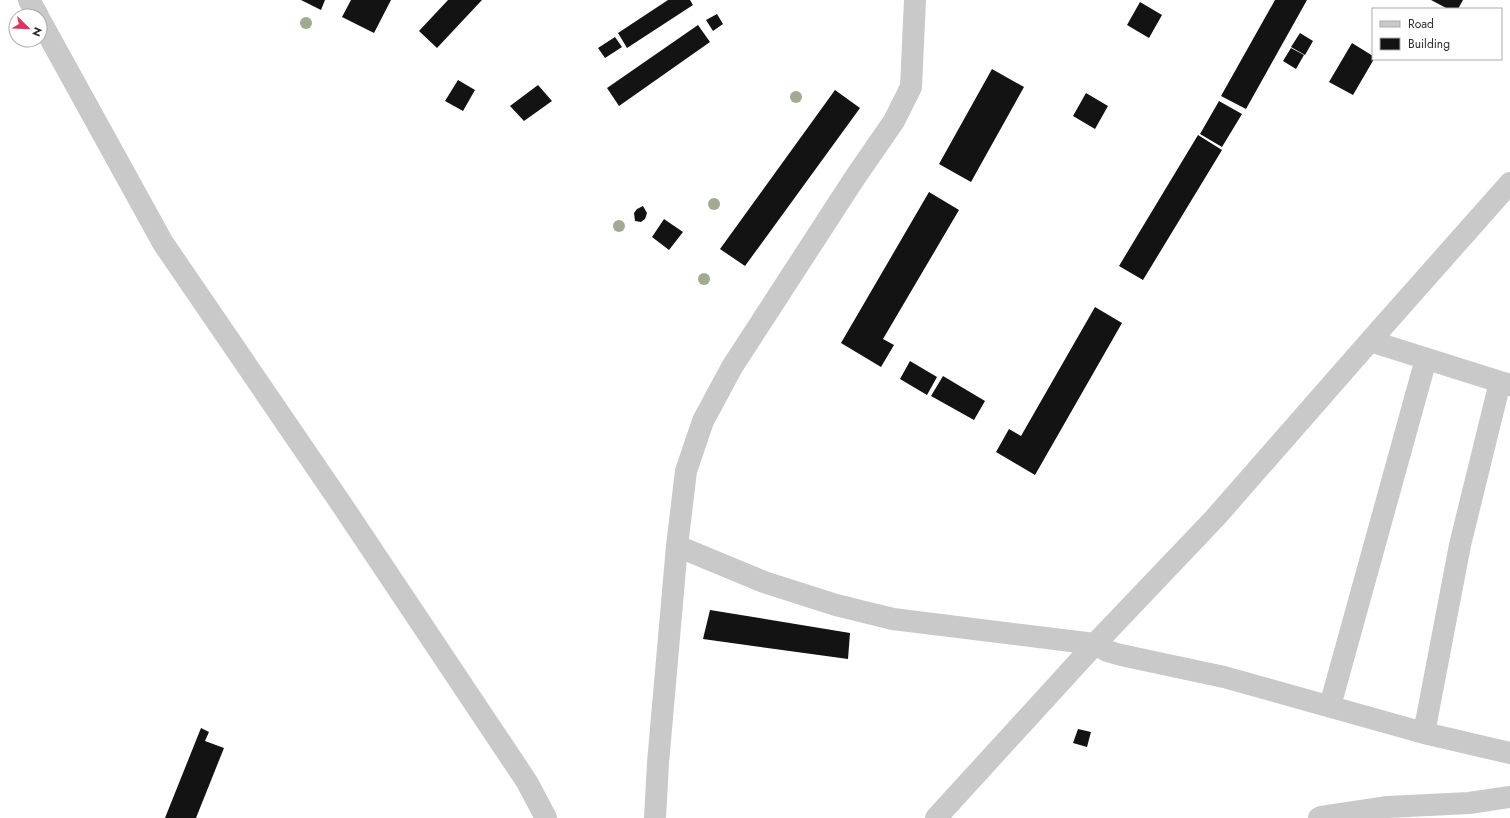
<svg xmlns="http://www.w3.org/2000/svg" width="1510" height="818" font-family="Jost,sans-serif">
<rect width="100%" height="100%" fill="#fff"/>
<path fill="#131313" d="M301,0H325L321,10Z
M351,0H391L374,33L342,17Z
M448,0H482L437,48L419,31Z
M668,0H690L693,5L627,48L618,33Z
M1275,0H1307L1246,109L1221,96Z
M1431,0H1463L1458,9H1448Z
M1140,2L1162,15L1149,38L1127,25Z
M717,14L723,24L713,31L706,20Z
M698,25L710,42L619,106L607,88Z
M1300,33L1313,41L1305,55L1291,47Z
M615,37L622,47L605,58L598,48Z
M1352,43L1373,56V59H1374L1353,95L1329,82Z
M1291,48L1304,55L1296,69L1283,61Z
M992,69L1024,87L971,182L939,164Z
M458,80L475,90L463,111L445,101Z
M538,85L552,101L524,121L510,106Z
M835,90L860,108L745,266L720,249Z
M1086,93L1108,106L1095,129L1073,116Z
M1219,101L1242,114L1222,147L1200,134Z
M1198,135L1222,150L1143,280L1119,266Z
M929,192L959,210L883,339L894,345L881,367L841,343Z
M643,206L647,213L645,219L641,222L635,221L634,213L637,209Z
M664,219L683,232L669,250L652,237Z
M1095,307L1122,323L1035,475L996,452L1009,429L1021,436Z
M910,361L937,377L927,395L900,379Z
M943,376L985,401L974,420L931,396Z
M710,610L850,633L848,659L703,639Z
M201,728L209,732L205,741L224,748L196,818H165Z
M1078,729L1091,732L1087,747L1073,743Z"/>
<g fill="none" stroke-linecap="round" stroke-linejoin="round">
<path stroke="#c9c9c9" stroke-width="22" d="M29,0L38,16
M40,20L163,243L342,505L527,782L546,818
M1370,341L1510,385
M677,546L764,582L836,605L893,619L1095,644L1107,651L1121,655L1224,677L1424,733L1510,753
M1330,706L1426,359
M1424,733L1460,545L1500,382
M655,818L658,763L677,546L686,471L703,421L732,367L854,179L894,121L911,87L915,0
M936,818L1095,644L1215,518L1370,341L1510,183
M1319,818L1321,817L1388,807L1469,803L1510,797"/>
</g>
<g fill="#a2aa94">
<circle cx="306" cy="23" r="6"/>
<circle cx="796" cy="97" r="6"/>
<circle cx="714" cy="204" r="6"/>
<circle cx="619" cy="226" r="6"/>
<circle cx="704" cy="279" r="6"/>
</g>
<rect x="1372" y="8" width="130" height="52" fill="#ffffff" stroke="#ababab"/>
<rect x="1380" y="21" width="20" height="6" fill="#c9c9c9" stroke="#ababab"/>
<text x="1408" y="28" font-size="12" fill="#2c2c2c">Road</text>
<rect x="1380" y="38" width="20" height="12" fill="#131313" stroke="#ababab"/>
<text x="1408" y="48" font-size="12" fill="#2c2c2c">Building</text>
<g transform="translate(28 28) rotate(113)"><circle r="19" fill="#ffffff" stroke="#ababab"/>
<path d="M0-3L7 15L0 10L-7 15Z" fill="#d9385d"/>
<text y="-6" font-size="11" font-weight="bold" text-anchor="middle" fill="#2c2c2c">N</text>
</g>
</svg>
